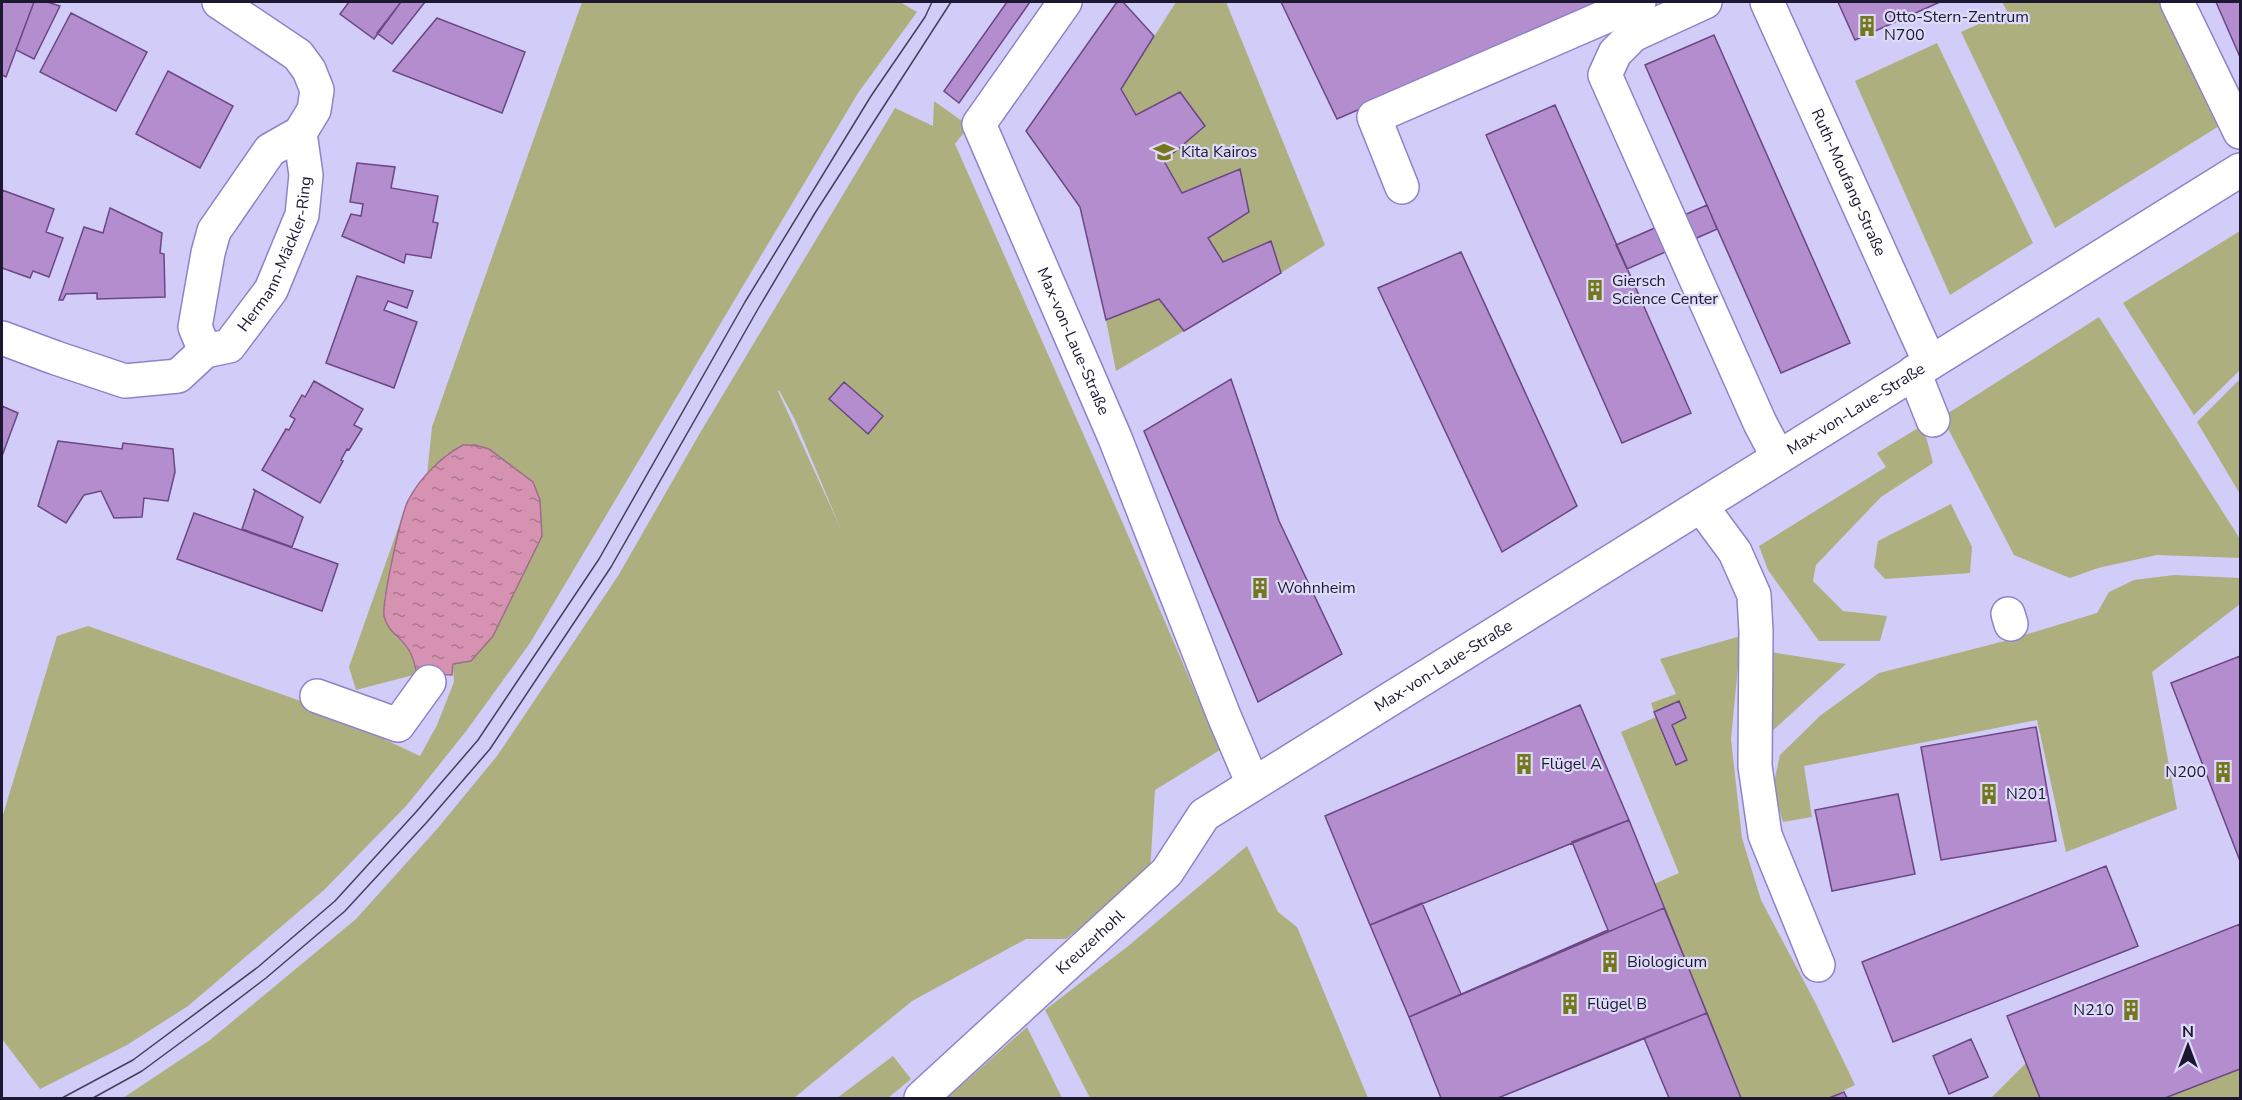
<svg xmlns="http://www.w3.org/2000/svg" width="2242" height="1100" font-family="'Nunito Sans',sans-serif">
<defs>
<pattern id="water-ripples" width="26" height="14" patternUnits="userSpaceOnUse" patternTransform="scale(1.5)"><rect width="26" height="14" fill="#d693b1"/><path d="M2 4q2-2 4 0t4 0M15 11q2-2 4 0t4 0" fill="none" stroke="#ad7791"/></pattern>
</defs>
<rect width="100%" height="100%" fill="#d1ccf8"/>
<path fill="#adb07e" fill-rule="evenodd" d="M582,2H809L824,3L900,2L917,12L858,93L530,643L467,730L407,805L324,890L188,1006L127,1045L40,1089L2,1039V818L57,636L88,626L312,705L420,756L437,725L454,682L453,664L493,636L515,590L448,453L427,475L432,427Z
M1176,2H1226L1325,245L1281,273L1271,241L1223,262L1208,238L1249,212L1240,169L1182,193L1164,161L1205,126L1180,93L1136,115L1121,89Z
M2002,2H2165L2224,123L2055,228L1961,32L2007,11Z
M1937,43L2033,243L1950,295L1855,81Z
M934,101L969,126L955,144L1124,526L1220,750L1155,790L1150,872L1066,939H1026L912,1001L794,1098H123L210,1040L356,919L437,829L497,756L618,576L700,433L895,108L933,126ZM779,390L795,420L840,527L778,391Z
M2240,231V370L2194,415L2123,303Z
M1159,299L1184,331L1116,371L1106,320Z
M2099,317L2240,539V558L2157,555L2098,568L2070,578L2014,555L1942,417Z
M2240,379V494L2197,422Z
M1923,425L1933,463L1881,497L1816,565L1813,581L1843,611L1887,616L1880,641H1819L1768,570L1759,546L1886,467L1877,453Z
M408,500L384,598V618L395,636L410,650L417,674L356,690L349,667Z
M1951,504L1972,547L1970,573L1885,579L1874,567L1878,541Z
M2174,575L2240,578V604L2152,672L2177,809L2066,852L2037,720L1804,766L1812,817L1783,822L1773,787L1780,755L1821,715L1879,673L2001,642L2097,613L2109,592L2134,580Z
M1741,636L1731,739L1742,838L1761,900L1816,1004L1855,1085L1829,1098H1741L1654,884L1679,873L1621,732L1656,717L1676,765L1686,761L1672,725L1686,718L1679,701L1654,712L1651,703L1676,694L1660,659Z
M1770,652L1846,664L1770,733Z
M1247,846L1278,912L1297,927L1368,1098H1090L1045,1010L1127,947Z
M1027,1027L1062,1098H947Z
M893,1056L911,1079L888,1098H837Z
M2026,1063L2040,1098H1991Z
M2240,1069V1098H2165Z"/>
<path fill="url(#water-ripples)" stroke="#9e6e8b" stroke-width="1.5" d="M463,445H475L489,449L533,482L540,500L542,536L493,636L471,661L453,664L452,675L417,674C415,667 414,659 410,652C404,639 387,632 384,616C382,602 401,512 409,499C420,478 442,456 463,445Z"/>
<path fill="#b38dce" stroke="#6b4783" stroke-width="1.5" d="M2,2H34L6,77L2,75Z
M34,2H47L60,6L34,59L16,50Z
M349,2H401L374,39L340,14Z
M401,2H425L392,44L377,33Z
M1007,2H1030L959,103L944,91Z
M1117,2H1123L1154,36L1121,89L1136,115L1180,92L1205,126L1164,161L1182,193L1240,169L1249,212L1208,238L1223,262L1271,241L1281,273L1184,331L1159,299L1106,320L1080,207L1026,131Z
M1281,2H1606L1337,119Z
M1838,2H1940L1855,40Z
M2216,2H2240V57Z
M71,13L147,52L116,111L40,72Z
M437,18L525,52L502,113L393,71Z
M1714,35L1850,343L1781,373L1645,65Z
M168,71L233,106L200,168L136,134Z
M1555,105L1691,413L1622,443L1486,135Z
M357,163L395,167L391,188L438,196L433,222L438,223L431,258L406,254L404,263L342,236L351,214L361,216L363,204L350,202Z
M2,190L54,209L46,232L63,238L49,277L33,271L30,278L2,268Z
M1707,205L1717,229L1627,269L1616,245Z
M110,208L162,233L160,253L164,254L165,297L97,299V293L66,294L63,300H59L84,227L103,233Z
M1461,252L1577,506L1502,552L1378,288Z
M357,276L413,291L407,308L388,301L384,310L417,322L394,388L326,363Z
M1231,379L1279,521L1342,654L1258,702L1144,431Z
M314,381L363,409L354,425L362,429L349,450L347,449L341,460L343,461L320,503L262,470L286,429L289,430L295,419L290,416L302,395L305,397Z
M844,382L883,416L868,434L829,399Z
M2,406L18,413L2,456Z
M58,441L122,449L123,443L173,449L175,472L168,501L144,498L142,517L114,518L101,491L84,495L66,523L38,506Z
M253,489L303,517L292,547L242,529L255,491Z
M194,513L338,564L322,611L177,559Z
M2240,656V861L2171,683Z
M1679,701L1686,718L1672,725L1687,760L1676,765L1654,712Z
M1580,705L1629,820L1370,925L1325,816Z
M2036,727L2056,841L1941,860L1921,747Z
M1898,794L1915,874L1832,891L1815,810Z
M1629,820L1741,1098H1669L1644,1038L1498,1098H1441L1409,1017L1608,930L1572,842Z
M2106,866L2138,946L1893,1042L1862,962Z
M1422,903L1461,994L1409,1017L1370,925Z
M1664,908L1707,1013L1498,1098H1441L1409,1017Z
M2240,924V1069L2165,1098H2040L2007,1016Z
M1707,1013L1741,1098H1669L1644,1038Z
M1971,1039L1988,1077L1949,1094L1933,1056Z
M1844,1092L1847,1098H1829Z
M1844,1092L1847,1098H1829Z"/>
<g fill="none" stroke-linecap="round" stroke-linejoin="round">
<defs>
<g id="minor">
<path id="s1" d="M1065,2L979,124L1115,438L1224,716L1253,784"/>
<path d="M1705,2L1633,35L1615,53L1605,75L1760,423L1778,457"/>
<path id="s2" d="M1767,2L1930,363"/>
<path d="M2177,2L2240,132"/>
<path d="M1402,187L1374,117L1639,2"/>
<path id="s3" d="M2,338L56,358L125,381L178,376L205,351L229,346L271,290L302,215L306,175L300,133"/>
<path d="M205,351L195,327L208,253L214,231L270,150L300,133L314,110L317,90L309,70L298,55L219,2"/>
<path d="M1914,372L1933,420"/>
<path d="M1701,506L1735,552L1754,595L1756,632L1755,766L1765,835L1818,965"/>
<path d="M2008,614L2011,624"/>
<path d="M317,696L398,725L429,682"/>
<path id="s4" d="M921,1098L1167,872L1204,815L2240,170"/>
</g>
</defs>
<use href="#minor" stroke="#8e83c8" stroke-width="36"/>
<use href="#minor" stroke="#fff" stroke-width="33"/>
<path stroke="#443f5d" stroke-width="1.5" d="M62,1098L133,1060L258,967L335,901L416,812L478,740L599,559L745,302L871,96L925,17L932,2
M93,1098L142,1071L203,1026L266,978L345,911L427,822L490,749L611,567L758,309L815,213L951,2"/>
</g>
<defs>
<symbol id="building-bare" viewBox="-9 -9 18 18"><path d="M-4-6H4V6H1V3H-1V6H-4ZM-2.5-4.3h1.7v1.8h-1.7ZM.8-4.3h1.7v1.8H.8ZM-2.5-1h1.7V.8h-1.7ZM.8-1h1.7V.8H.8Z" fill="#75771e" stroke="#dedbf9" stroke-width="2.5" paint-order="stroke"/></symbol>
<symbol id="school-bare" viewBox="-9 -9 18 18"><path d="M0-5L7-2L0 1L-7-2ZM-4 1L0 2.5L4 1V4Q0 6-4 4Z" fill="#75771e" stroke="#dedbf9" stroke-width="2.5" paint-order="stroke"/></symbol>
</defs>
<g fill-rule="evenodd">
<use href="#building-bare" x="1852" y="11" width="30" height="30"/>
<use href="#school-bare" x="1149" y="137" width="30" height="30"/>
<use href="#building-bare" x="1580" y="275" width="30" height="30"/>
<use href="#building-bare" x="1245" y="573" width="30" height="30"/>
<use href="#building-bare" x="1509" y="749" width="30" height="30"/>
<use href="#building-bare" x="2208" y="757" width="30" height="30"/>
<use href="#building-bare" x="1974" y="779" width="30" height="30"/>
<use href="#building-bare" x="1595" y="947" width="30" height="30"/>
<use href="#building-bare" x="1555" y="989" width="30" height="30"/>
<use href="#building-bare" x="2116" y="995" width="30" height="30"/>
</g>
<g text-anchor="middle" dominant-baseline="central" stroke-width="4.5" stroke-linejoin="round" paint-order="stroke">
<g font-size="16" fill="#1d1832" stroke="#dedbf9" text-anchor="start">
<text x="1884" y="17">Otto-Stern-Zentrum<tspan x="1884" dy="18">N700</tspan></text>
<text x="1181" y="152">Kita Kairos</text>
<text x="1612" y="281">Giersch<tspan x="1612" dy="18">Science Center</tspan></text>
<text x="1277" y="588">Wohnheim</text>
<text x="1541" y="764">Flügel A</text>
<text x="2206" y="772" text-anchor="end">N200</text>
<text x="2006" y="794">N201</text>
<text x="1627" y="962">Biologicum</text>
<text x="1587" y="1004">Flügel B</text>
<text x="2114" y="1010" text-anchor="end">N210</text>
</g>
<g font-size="16" fill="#1d1832" stroke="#dedbf9">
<text stroke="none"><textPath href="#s2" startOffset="198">Ruth-Moufang-Straße</textPath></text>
<text stroke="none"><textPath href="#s3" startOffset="350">Hermann-Mäckler-Ring</textPath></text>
<text stroke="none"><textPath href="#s1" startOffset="386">Max-von-Laue-Straße</textPath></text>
<text stroke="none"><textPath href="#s4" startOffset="1170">Max-von-Laue-Straße</textPath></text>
<text stroke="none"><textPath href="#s4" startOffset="684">Max-von-Laue-Straße</textPath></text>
<text stroke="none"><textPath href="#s4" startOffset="230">Kreuzerhohl</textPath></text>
</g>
</g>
<rect width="2242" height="1100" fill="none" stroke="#1d1832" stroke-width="6"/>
<g transform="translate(2188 1046)" stroke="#dedbf9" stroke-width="4.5" paint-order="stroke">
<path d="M0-4.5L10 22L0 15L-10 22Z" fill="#1d1832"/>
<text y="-9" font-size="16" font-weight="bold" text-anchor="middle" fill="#1d1832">N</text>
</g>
</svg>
